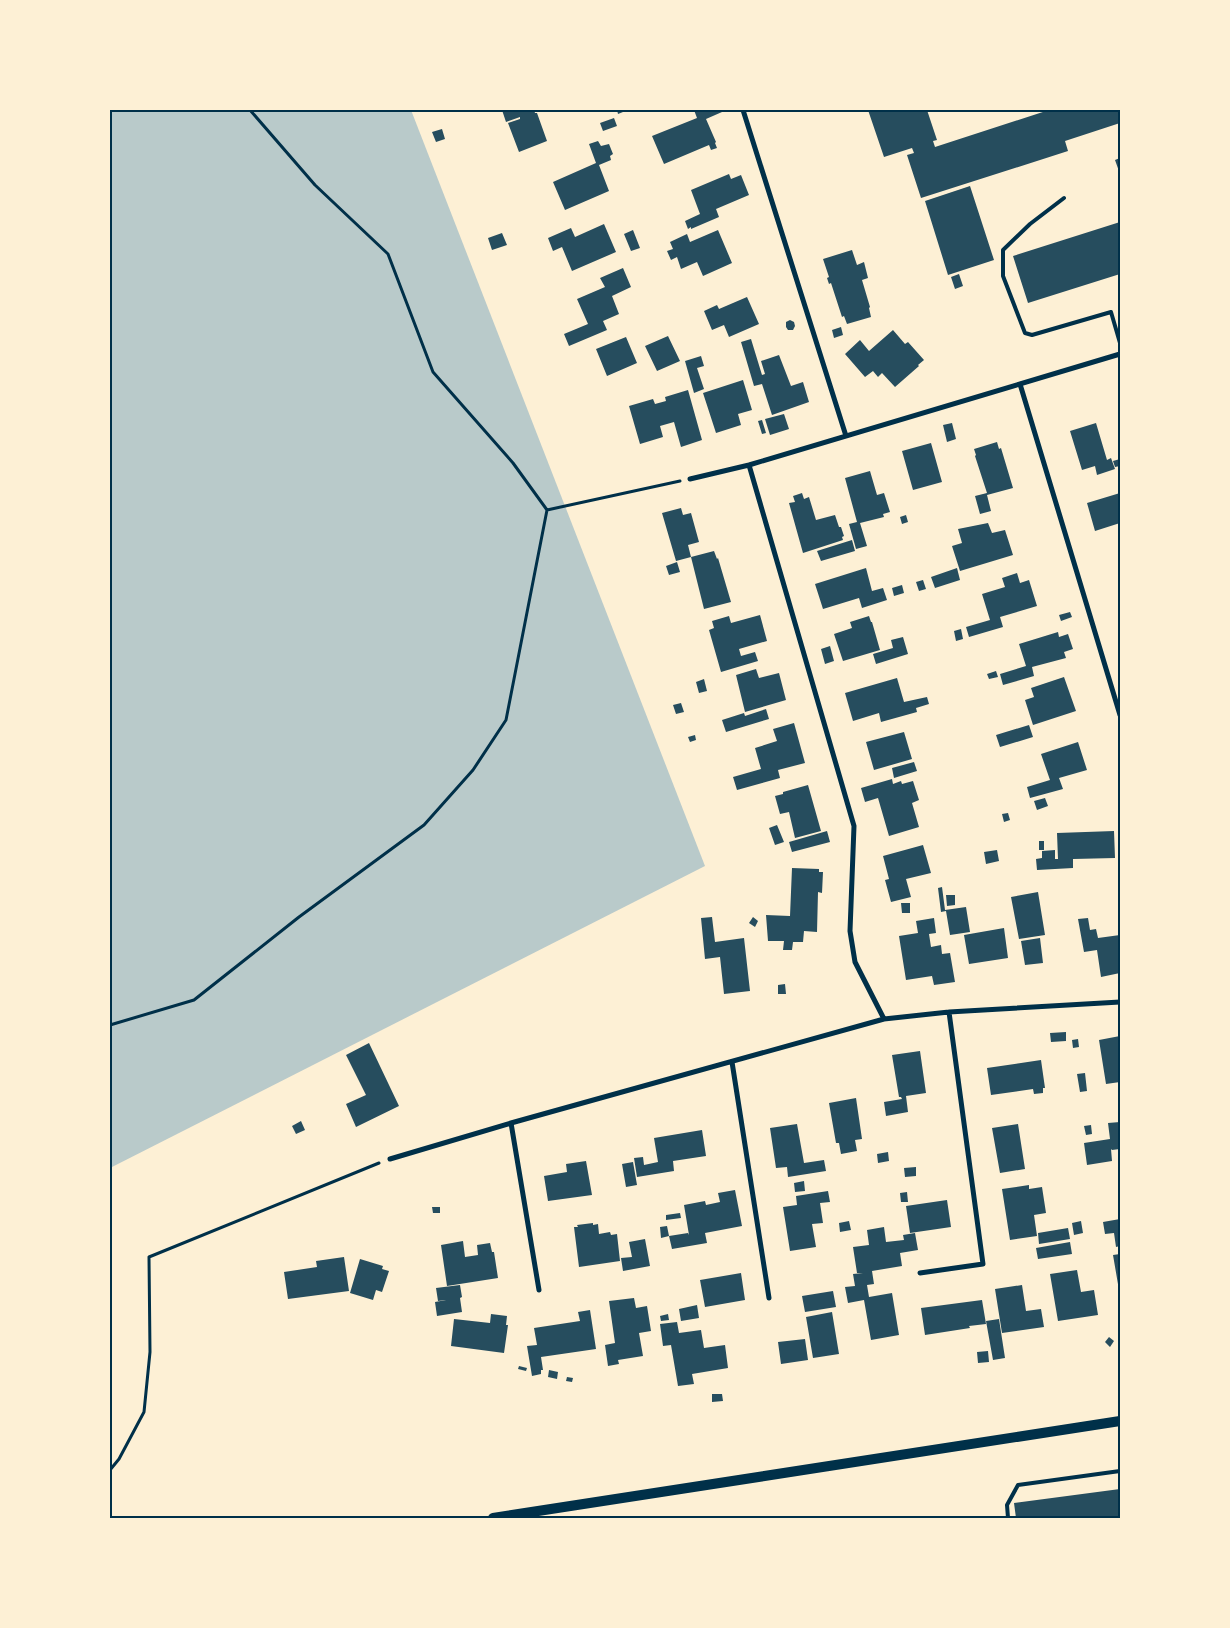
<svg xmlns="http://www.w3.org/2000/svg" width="1230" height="1628" font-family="'Titillium Web',sans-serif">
<rect width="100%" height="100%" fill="#fdf0d5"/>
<path fill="#b9caca" d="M110,110H411L705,866L110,1168Z"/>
<path fill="#264d5e" d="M502,110H534L535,113H537L547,141L519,152L508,123L520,119V117L506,122Z
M617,110H628L618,114Z
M694,110H721L722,112L706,119L716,142L715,143L717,148L711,150L709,145L664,164L652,136L697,118Z
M868,110H927L937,140L933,141L935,147L1049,110H1120V123L1065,141L1068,151L921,198L907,155L914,153L912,148L884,157Z
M614,118L617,126L603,131L600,123Z
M442,129L445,139L436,142L432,132Z
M598,141L601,146L609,144L613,154L610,156L611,160L599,165L609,191L565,210L553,182L596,163L589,144Z
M1120,158V174L1115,160Z
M729,174L731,179L741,175L749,195L716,209L719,217L691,229V227L688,229L685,221L700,214L691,190Z
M970,186L994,260L948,275L925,201Z
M1120,222V274L1028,303L1013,256Z
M604,224L616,252L572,271L562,247L553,251L548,238L571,228L575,237Z
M633,230L640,248L631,251L624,234Z
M718,230L732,263L703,276L697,262L681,269L677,257L671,260L667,251L673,249L670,242L687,234L690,242Z
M502,233L507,245L492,250L488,238Z
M852,250L857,265L864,262L868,278L862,280L870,307L869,308L871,317L847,324L844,316L842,317L831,283L829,284L827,278L829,277L823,259Z
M623,268L631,287L612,296L619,314L603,321L607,330L569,346L564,334L588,324L577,299L605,287L600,278Z
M959,274L963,286L955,289L951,277Z
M747,297L759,324L729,337L724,325L712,330L704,311L717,305L719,309Z
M790,320L794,322L795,326L793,330H788L786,327V322Z
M841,327L843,335L834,338L832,330Z
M893,330L905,344L908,342L924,360L918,365L919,366L895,387L882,373L878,377L873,371L865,377L845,354L860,340L869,351Z
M668,336L680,361L657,371L645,346Z
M626,337L637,363L607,376L596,349Z
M751,339L762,375L765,374L761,361L779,355L791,386L803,382L809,402L772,415L762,384L754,386L741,342Z
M701,356L704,366L697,368L704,389L694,393L685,361Z
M743,380L752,410L738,414L741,425L716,433L703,393Z
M688,390L702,440L681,447L674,422L660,426L663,437L640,444L629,406L653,399L655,404L666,401L665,397Z
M784,414L789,429L770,435L765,419Z
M762,420L766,433L762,434L758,421Z
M952,423L956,439L947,442L943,425Z
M1096,423L1107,460L1111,458L1115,469L1097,475L1095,466L1082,470L1070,431Z
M997,442L999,449L1001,448L1013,488L987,495L991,511L980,514L975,496L987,493L975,456L976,455L974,449Z
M931,443L942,482L913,490L902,451Z
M1120,459V466L1115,467L1113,461Z
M870,471L877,495L884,493L890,512L883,514L884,517L860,523L867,546L856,549L849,524L857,522L845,478Z
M802,493L804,499L809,497L816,520L835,515L839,527H841L844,536L842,537L843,540L803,553L789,503L795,502L793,496Z
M1120,493V523L1095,531L1087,503Z
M681,508L683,515L691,513L699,542L688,545L691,557L714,551L717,559L718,558L731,602L704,609L691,557L676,561L662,513Z
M906,515L908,522L902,524L900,517Z
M988,523L992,533L1005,530L1013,555L960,571L952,546L962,543L958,529Z
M852,540L855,551L821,561L817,551Z
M677,562L680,572L669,575L666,566Z
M866,568L872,591L883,588L887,600L862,608L859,598L823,609L815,584Z
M957,568L960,580L935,588L931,577Z
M1017,573L1020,583L1029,580L1037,606L1000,617L1003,627L969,637L966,627L990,620L982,594L1005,587L1002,578Z
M923,580L926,589L919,591L916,582Z
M902,585L904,593L894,596L892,588Z
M1070,612L1072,617L1061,621L1059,615Z
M760,615L767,641L739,649L741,656L755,652L758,661L721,672L709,630L714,628L712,621L729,616L731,623Z
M869,616L871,622H872L880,650L843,661L834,634L852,628L850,622Z
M961,629L963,639L956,641L954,631Z
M1058,632L1059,637L1068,634L1073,649L1064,652L1066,658L1032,667L1034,676L1003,685L1000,674L1026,666L1019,644Z
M903,637L908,654L876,664L873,654L893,648L891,640Z
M830,646L834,661L825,664L821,649Z
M756,669L759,678L779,673L786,700L745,712L736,675Z
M996,671L998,677L989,679L987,674Z
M1064,677L1076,711L1033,725L1025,700L1034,697L1031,688Z
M897,678L904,702L927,697L929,704L916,708L917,712L881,722L879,713L853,721L845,693Z
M704,679L707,691L699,693L696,682Z
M681,703L684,712L676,714L673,705Z
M766,709L769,719L726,732L722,720L744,713L745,716Z
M794,723L805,763L778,770L780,778L737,790L733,777L761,769L755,748L777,741L773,729Z
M1029,725L1033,737L1000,747L996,735Z
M904,732L912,759L874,770L866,742Z
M695,735L696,740L690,742L688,737Z
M1078,742L1087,770L1059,778L1063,789L1030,798L1027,787L1050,780L1041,754Z
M914,762L917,771L894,778L892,768Z
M892,779L893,784L901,781L902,784L913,781L919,800L912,803L919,827L889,836L878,798L865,802L861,788Z
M808,785L821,831L795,838L789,812L780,814L775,796L783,794V792Z
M1045,798L1048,806L1037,810L1034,801Z
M1008,813L1010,820L1004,822L1002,814Z
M777,825L784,842L775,845L769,828Z
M827,831L830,842L792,852L789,842Z
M1114,831L1115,858L1073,859V868L1037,870L1036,859L1042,858V851L1055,850V859H1058L1057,833Z
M1039,841H1044V850H1039Z
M923,845L931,873L906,879L911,897L891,902L885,880L889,879L883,856Z
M997,850L999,861L986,864L984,852Z
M792,868L819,869V872H823L822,893L818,892L817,932L804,931L803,942H793L792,950H783L784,941H768L766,915L790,916Z
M942,887L945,910L966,907L970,932L950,935L946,911L941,912L938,888Z
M1038,892L1045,935L1019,939L1011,897Z
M946,895H955V905L947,906Z
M901,903H910V913H902Z
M712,917L715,942L744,938L750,991L724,994L720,957L705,959L701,918Z
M753,917L758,921L755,927L749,923Z
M934,918L936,933L929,934L931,947L941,945L942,954L950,953L955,982L934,985L932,976L906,980L899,936L918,933L916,921Z
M1088,918L1090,930L1096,929L1098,938L1120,935V973L1101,977L1097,950L1084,952L1078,919Z
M1004,928L1008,958L969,964L964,935Z
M1040,938L1043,963L1025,965L1021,941Z
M785,984L786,994H778V985Z
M1066,1032V1041L1051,1042L1050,1033Z
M1120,1036V1082L1106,1084L1099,1040Z
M1078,1039L1079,1047L1073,1048L1072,1040Z
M369,1043L399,1106L356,1127L346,1104L366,1095L346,1055Z
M920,1051L926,1093L906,1096L908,1112L886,1116L884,1102L902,1099L901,1097H899L892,1055Z
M1041,1060L1045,1088H1043V1093L1034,1094L1033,1089L991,1095L987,1068Z
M1085,1073L1087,1091L1080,1092L1077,1074Z
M856,1098L862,1139L855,1140L857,1151L841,1154L839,1143H836L829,1103Z
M301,1121L305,1130L296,1134L292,1126Z
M1120,1122V1149L1112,1150L1111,1149L1112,1161L1087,1165L1084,1143L1110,1139L1108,1123Z
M797,1124L804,1163L824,1160L826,1171L788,1177L787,1167L776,1168L770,1128Z
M1018,1124L1025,1169L1000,1173L992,1128Z
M1091,1125L1092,1134L1086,1135L1084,1126Z
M702,1130L706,1156L673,1161L674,1171L637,1177L634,1158L643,1157L644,1165L658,1162L654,1138Z
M888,1152L889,1161L878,1163L877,1154Z
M586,1161L592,1195L548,1201L544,1176L567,1172L566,1164Z
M633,1162L637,1185L626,1187L622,1164Z
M916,1167V1176L905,1177L904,1168Z
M804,1181L805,1191L795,1192L794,1183Z
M1029,1185V1189L1042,1187L1046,1213L1034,1215L1037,1236L1010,1240L1002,1189Z
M735,1190L742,1226L705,1233L707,1243L672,1249L669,1236L688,1233L689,1235L684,1205L705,1201L706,1205L720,1202L718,1193Z
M828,1191L830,1202L820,1203L823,1223L812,1224L816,1247L790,1251L783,1207L797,1205L796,1196Z
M907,1192L908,1202H901L900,1193Z
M947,1200L951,1227L910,1233L906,1206Z
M432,1207H440V1213H433Z
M680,1213L681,1218L666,1220V1215Z
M1120,1219V1246L1116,1247L1114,1233L1105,1234L1103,1222Z
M849,1221L851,1230L840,1232L839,1223Z
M1081,1221L1083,1233L1074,1235L1072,1223Z
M593,1223V1225L598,1224L599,1234L610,1232L611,1235L617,1234L620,1261L579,1267L574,1227H578L577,1225Z
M667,1226L669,1236L661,1238L660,1227Z
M884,1227L886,1242L904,1240L903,1235L915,1233L918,1250L900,1253L902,1266L872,1271L874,1284L867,1285L869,1297L892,1293L899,1335L871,1340L864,1300L848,1303L845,1287L855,1286L853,1274L863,1273H857L853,1247L869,1245L867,1230Z
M1068,1228L1070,1239L1039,1244L1038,1233Z
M645,1239L650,1266L623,1271L621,1258L632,1257L629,1242Z
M463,1241L465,1257L478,1255L477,1245L490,1243L492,1252H494L498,1278L447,1286L441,1245Z
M1070,1242L1072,1254L1038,1259L1036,1248Z
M1120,1254V1290H1119L1113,1255Z
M344,1257L349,1291L288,1299L284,1272L317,1267L316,1261Z
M360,1259L383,1266L382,1269L389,1271L382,1292L376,1290L373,1300L350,1293Z
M1077,1270L1081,1292L1094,1290L1098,1315L1058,1321L1050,1274Z
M741,1273L745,1300L705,1307L700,1280Z
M460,1285L462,1297L460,1298L462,1312L437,1316L435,1302L446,1300L438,1301L436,1288Z
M1022,1285L1026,1311L1041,1309L1044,1327L1002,1333L995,1289Z
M833,1291L836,1307L805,1312L802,1296Z
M634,1298L636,1308L647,1306L651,1331L639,1333L643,1356L618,1360L619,1364L608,1366L605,1345L615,1343L609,1301Z
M982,1300L986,1324L969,1326L970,1328L925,1335L921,1308Z
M697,1305L699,1318L681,1321L679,1309Z
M590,1310L596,1349L541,1357L543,1370H541V1374L532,1376L527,1346L537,1345L534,1328L580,1321L578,1312Z
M832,1312L839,1354L813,1358L806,1317Z
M491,1314L507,1316L506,1325H508L504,1353L451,1346L454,1319L490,1323Z
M668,1314L669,1320L661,1321L660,1316Z
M999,1319L1005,1358L993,1360L986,1321Z
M677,1322L679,1333L701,1330L704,1348L725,1345L728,1368L692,1374L694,1384L678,1386L671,1345L663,1346L660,1324Z
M1109,1337L1114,1341L1110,1347L1105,1342Z
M805,1339L808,1360L781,1364L778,1342Z
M988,1351L989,1362L978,1363L977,1352Z
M519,1366L527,1368L526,1371L518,1369Z
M549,1370L558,1372L557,1379L548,1377Z
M567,1377L573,1378L572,1382L566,1381Z
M712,1394H722L723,1401L712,1402Z
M1120,1489V1518H1016L1014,1503Z"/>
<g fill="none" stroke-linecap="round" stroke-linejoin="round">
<path stroke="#003049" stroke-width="3" d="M250,110L315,185L388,254L433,372L513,463L547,510L680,481
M110,1025L194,1000L299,917L424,825L473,770L506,720L547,510
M110,1470L119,1459L144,1412L150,1352L149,1257L379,1163"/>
<path stroke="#003049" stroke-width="4" d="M1064,198L1030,224L1003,250V276L1025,333L1032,335L1111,312L1120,343
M1008,1518L1007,1505L1018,1485L1120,1471"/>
<path stroke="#003049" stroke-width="5" d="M743,110L846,436
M1020,384L1120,715
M749,465L854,826L850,931L855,962L884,1019
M690,479L749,465L1120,354
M732,1062L769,1298
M511,1123L539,1290
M390,1159L511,1123L884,1019L949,1012L1120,1002
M920,1273L983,1264L949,1012"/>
<path stroke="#003049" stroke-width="10" d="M493,1518L1120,1421"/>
</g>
<rect width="1230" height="1628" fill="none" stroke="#fdf0d5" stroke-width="222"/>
<rect x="111" y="111" width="1008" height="1406" fill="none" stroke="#003049" stroke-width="2"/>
</svg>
